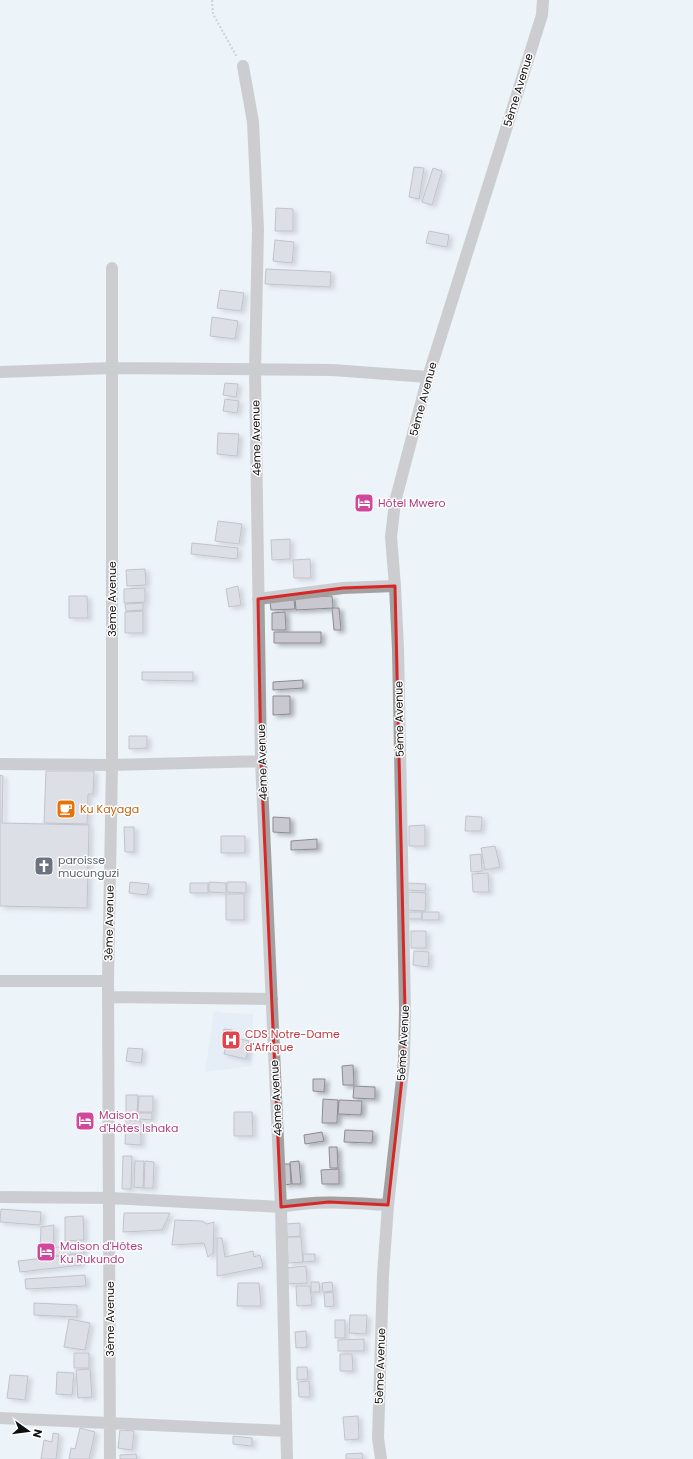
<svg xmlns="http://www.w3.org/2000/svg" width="693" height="1459" font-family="Poppins,sans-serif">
<defs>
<filter id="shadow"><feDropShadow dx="4" dy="2.5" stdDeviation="2" flood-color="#0004"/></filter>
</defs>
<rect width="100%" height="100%" fill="#ecf3f9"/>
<path fill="#dce8f4" d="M214,1011L227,1013L253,1014L252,1066L205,1072Z"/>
<path fill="#c9c8d0" stroke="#8c8b93" filter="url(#shadow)" d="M414,167L424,168L419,199L409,197Z
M433,168L442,171L432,205L422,202Z
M276,208L293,209V231H275Z
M429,231L449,235L447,247L426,243Z
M275,240L294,242L292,263L273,261Z
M266,269L331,272L330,287L265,284Z
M220,290L244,293L241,311L217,308Z
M212,317L238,321L235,339L210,336Z
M225,383L238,384L236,397L223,395Z
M225,399L239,401L237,413L223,411Z
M218,433L239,434L237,456L217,454Z
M218,521L242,524L239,544L215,541Z
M290,539V559L272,560L271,540Z
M192,543L238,548L237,559L191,554Z
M310,559L311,578H294L293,560Z
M145,569L146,585L127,586L126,570Z
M238,586L241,605L229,607L226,589Z
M145,588V602L124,603V589Z
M69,596H87L88,618H69Z
M332,596L333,608L296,610L295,598Z
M294,600L295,609L271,610L270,601Z
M143,603V610L126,611L125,604Z
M332,608H339L341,630H334Z
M143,611V633H125V612Z
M285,612L286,630H272V613Z
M274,632H321V643H274Z
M142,672H193V681L142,680Z
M303,680V688L273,690V682Z
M273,696H290V714L273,715Z
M129,736H147V748L129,749Z
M46,771H94L93,794H88L87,824L44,823Z
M0,775L3,776L2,823L89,825L87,908L0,906Z
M466,816L482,817L481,831H465Z
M273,817L290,818V833L273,832Z
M425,825V846H409V826Z
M124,827H134V852H125Z
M221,836H245V853H221Z
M317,839V849L291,850V841Z
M495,846L500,867L485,870L481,848Z
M481,854L482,871L471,872L470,855Z
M488,873L489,892H473L472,874Z
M130,882L149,884L147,895L129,893Z
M209,882L226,883V893L209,892Z
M227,882H246V893L227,892Z
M190,883H208V893H190Z
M407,883L426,884L425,891L407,890Z
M407,892L426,893L425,911L406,910Z
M226,894H244V920H226Z
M405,912H422V919H405Z
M422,912H439V920H422Z
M411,931H426V948H411Z
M414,951L429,952L428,967L413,965Z
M224,1029L232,1030L231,1036L223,1035Z
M228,1036L249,1041L246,1059L224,1054Z
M128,1048L143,1049L141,1063L126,1061Z
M353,1065L354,1085H343L342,1066Z
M313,1079H325L324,1092L313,1091Z
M354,1086L375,1087V1099L353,1098Z
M126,1095H138L137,1114L126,1113Z
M139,1096H153V1112H138Z
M323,1099L338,1100L337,1123H322Z
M339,1100L362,1101L361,1115L338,1114Z
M234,1112H252L253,1136H234Z
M139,1113H152V1120L138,1119Z
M126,1120L141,1121V1145L125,1144Z
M345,1130L373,1131L372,1143L344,1142Z
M322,1132L324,1141L305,1144L304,1135Z
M329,1147H337L338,1168H330Z
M123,1156H132L131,1189H122Z
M135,1161H144L143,1188L134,1187Z
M145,1161L154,1162L153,1188H144Z
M299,1161L301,1184H292L290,1162Z
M283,1164H290L291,1184L284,1185Z
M339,1169V1184H322L321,1170Z
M1,1209L41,1212L40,1225L0,1222Z
M124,1213H170L162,1230L123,1232Z
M83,1216L84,1240L65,1241V1217Z
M175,1220L202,1221L207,1224L214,1222L213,1253L208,1257L204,1243L172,1245Z
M300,1223V1236L287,1237L286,1224Z
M54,1225L53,1247L40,1249L41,1227Z
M287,1237H301L303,1262L288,1263Z
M217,1238H222L225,1257L253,1251L254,1257L260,1255L263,1267L217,1276Z
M83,1245L84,1253L49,1256L48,1248Z
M80,1254L81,1265L20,1272L18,1261Z
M303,1254H315V1261L303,1262Z
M306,1266L307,1283L287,1284L286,1268Z
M85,1275L86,1286L26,1289L25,1279Z
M311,1282H319L320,1292H311Z
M332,1282L333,1291L323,1292L322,1283Z
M238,1283H259L261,1306H237Z
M296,1286H310L312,1305L297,1306Z
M333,1292L334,1306L325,1307L324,1293Z
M34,1303L77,1305V1317L34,1315Z
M350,1315H367L366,1334L349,1333Z
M69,1319L90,1323L85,1350L64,1347Z
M335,1320H345V1338H335Z
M306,1331L307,1347L296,1348L295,1332Z
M364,1339V1351H338V1340Z
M74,1353H89V1368H74Z
M340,1354H352L353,1371H340Z
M297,1367H307L308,1379L297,1380Z
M90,1369L92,1397L78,1398L76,1370Z
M57,1372L74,1373L72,1395L56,1394Z
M10,1375L28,1376L25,1400L7,1398Z
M309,1381L310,1397H299L298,1382Z
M358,1416L359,1439L345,1440L343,1417Z
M80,1428L95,1432L89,1459H69L71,1448L75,1449Z
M120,1430L134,1431L132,1450L118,1448Z
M53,1433L59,1434L56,1459H41L44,1440L52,1442Z
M233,1436L252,1438V1446L233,1444Z
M362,1453L363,1459H346V1454Z
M136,1454L137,1459H120V1455Z"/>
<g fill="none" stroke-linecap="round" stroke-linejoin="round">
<path stroke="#a9afb3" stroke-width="2" stroke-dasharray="2 2" stroke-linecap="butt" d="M212,0L213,14L237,57"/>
<path stroke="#a4a09f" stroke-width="12" d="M243,66L253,122L258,229L255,370L261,761L281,1207L287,1459
M0,372L112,368L332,370L428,377
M258,599L343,588L395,586
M0,764L112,765L261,761
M0,981H108
M108,997L272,999
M0,1197L110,1198L281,1207C317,1200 352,1203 388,1205
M0,1418L286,1431
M110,1459L108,981L112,765V268
M381,1459L378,1438L383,1275L388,1205L404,1061L405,1010L398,649L395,586L391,537L395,502L428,377L542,15L543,0"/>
</g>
<path d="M0 0H693V1459H0ZM395,586L405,1010L404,1061L388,1205L329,1202L281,1207L261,761L258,599L343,588Z" fill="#ecf3f9" fill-opacity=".55" fill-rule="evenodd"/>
<path fill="none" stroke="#d62828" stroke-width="3" stroke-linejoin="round" d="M395,586L405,1010L404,1061L388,1205L329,1202L281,1207L261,761L258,599L343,588Z"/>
<defs>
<symbol id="hotel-square" viewBox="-11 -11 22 22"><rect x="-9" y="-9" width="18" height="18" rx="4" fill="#d1479c" stroke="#fff"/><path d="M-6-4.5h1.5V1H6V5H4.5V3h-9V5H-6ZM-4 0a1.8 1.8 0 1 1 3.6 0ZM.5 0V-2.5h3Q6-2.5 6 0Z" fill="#fff"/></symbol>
<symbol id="cafe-square" viewBox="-11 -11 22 22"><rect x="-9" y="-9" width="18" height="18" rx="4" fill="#e8710a" stroke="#fff"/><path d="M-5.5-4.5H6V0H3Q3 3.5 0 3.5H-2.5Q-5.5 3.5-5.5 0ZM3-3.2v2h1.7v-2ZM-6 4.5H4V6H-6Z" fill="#fff"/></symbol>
<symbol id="church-square" viewBox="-11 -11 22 22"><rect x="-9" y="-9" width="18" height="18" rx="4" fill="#6b7280" stroke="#fff"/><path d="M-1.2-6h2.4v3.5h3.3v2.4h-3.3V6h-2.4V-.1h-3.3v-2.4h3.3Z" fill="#fff"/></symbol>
<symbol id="hospital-square" viewBox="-11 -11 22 22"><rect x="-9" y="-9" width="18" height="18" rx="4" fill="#e0444e" stroke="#fff"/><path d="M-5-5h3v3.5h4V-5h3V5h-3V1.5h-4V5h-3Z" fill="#fff"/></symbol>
</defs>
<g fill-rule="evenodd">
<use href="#hotel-square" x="353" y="492" width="22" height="22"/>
<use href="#cafe-square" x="55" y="798" width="22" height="22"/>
<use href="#church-square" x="33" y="855" width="22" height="22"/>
<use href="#hospital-square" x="220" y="1029" width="22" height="22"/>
<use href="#hotel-square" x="74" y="1110" width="22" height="22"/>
<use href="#hotel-square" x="35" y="1241" width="22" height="22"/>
</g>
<g text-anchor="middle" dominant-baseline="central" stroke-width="3" stroke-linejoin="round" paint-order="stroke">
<g font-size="11" fill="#0d0f11" stroke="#fff">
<text transform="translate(518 90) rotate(-73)">5ème Avenue</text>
<text transform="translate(423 399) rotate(-75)">5ème Avenue</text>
<text transform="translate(256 438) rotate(-91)">4ème Avenue</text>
<text transform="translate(112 599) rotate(-90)">3ème Avenue</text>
<text transform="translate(399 719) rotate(-91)">5ème Avenue</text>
<text transform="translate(262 762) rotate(-92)">4ème Avenue</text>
<text transform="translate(109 923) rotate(-89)">3ème Avenue</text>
<text transform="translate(403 1043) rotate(-87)">5ème Avenue</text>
<text transform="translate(276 1098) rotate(-93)">4ème Avenue</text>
<text transform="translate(110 1319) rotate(-90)">3ème Avenue</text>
<text transform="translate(380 1366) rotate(-88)">5ème Avenue</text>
</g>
<g font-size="11" fill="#b23c85" stroke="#fff" text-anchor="start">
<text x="378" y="503">Hôtel Mwero</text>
<text x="99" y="1115">Maison<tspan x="99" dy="13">d'Hôtes Ishaka</tspan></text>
<text x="60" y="1246">Maison d'Hôtes<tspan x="60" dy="13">Ku Rukundo</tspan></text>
</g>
<g font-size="11" fill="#c56008" stroke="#fff" text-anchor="start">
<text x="80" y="809">Ku Kayaga</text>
</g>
<g font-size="11" fill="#5b616d" stroke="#fff" text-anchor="start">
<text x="58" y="860">paroisse<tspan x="58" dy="13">mucunguzi</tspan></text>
</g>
<g font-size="11" fill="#be3a42" stroke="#fff" text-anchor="start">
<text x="245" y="1034">CDS Notre-Dame<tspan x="245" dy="13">d'Afrique</tspan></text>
</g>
</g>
<g transform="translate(28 1431) rotate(104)" stroke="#ffffff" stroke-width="3" paint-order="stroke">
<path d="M0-3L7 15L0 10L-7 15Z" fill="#0d0f11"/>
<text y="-6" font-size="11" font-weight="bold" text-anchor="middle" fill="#0d0f11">N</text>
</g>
</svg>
